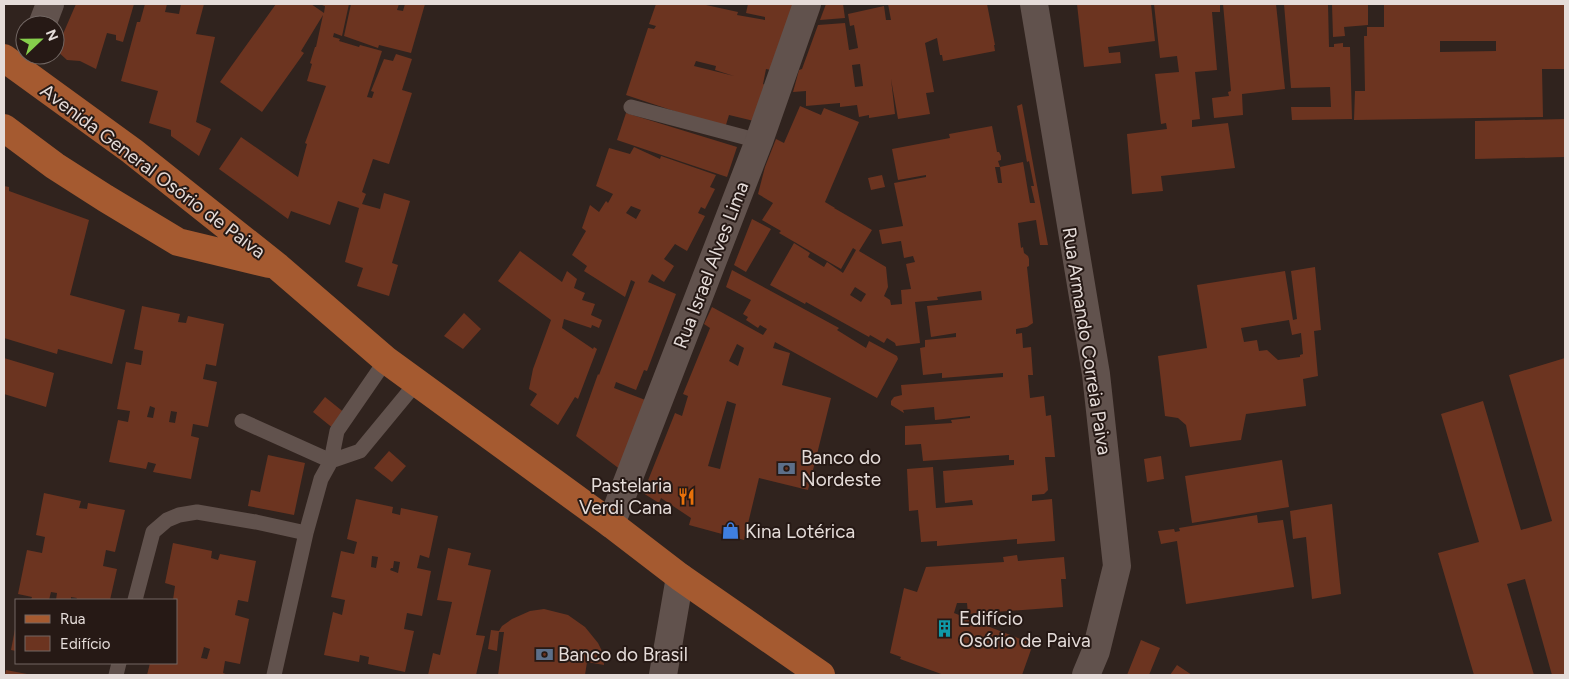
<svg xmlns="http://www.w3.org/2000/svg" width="1569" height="679" font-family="Figtree,sans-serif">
<rect width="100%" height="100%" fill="#30231e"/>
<path fill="#6c3420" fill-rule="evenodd" d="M76,4H134L123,42L116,40V35L107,33L96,69L80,61L67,60L56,50Z
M145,4H167L165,12L179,14L181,4H204L196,34L215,37L196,122L211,129L199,156L171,136V130L149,123L158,91L121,81L137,22H140Z
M276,4H311L324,13L325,6L319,4H349L342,36L334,33L333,37L340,39L339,41L359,47L360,45L382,51L367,97L372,98L374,92L371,91L384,59L393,61L396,54L412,59L402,90L412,93L389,164L373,159L362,192L366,194L362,204L380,209L384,193L410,201L392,263L398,265L389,296L357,286L363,268L345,262L359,208L338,201L330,225L291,211L288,219L219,169L241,137L298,177L307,144L305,143L326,86L307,81L312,64L310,63L315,47H316L323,15L301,51L304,53L262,112L220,82Z
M351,4H399L397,10L403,11L405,4H425L411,53L379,45L378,48L344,36Z
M656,4H707L706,5L738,12L737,15L765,20V17L746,13L748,4H795L778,52H776L771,70L766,69L763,84L768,86L754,121L729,115L725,128L626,95L648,28L654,29L656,26L649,24ZM696,61L716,66L715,70L734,76L694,66Z
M826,4H843L845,18L820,20Z
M888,4H987L995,45H994L995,51L943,61L942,55H940L937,38L925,43L934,92L926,93L930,114L898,119L891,79L895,114L869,118V115L859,117L857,105L840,107V103L806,106V91L793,92L799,70L802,69L818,25L845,23L849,50L858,48L854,25L850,26L848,14L884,6L886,20H891ZM860,64L863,86L855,87L852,65Z
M1077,4H1151L1155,41L1108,47L1109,53L1120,52L1121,63L1084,67Z
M1154,4H1220V12H1212L1217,70L1195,72L1200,119L1192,120V127L1228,123L1235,168L1161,176L1163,191L1132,194L1127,134L1167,129L1166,123L1161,124L1155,74L1179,72L1177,56L1160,58Z
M1223,4H1276L1285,89L1242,94L1243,115L1214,118L1212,98L1229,96L1228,92L1231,91Z
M1284,4H1328L1329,47H1334V44L1343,43V47H1350L1352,119L1292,120L1291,107H1331L1330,87L1291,88Z
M1332,4H1368V25L1344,27L1345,36L1333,37Z
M1384,4H1565V69H1542L1543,117L1354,120L1355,91H1365L1364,36H1367V27H1384ZM1440,41H1496V51L1440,52Z
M1022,104L1048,245H1040L1036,220L1018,223L1021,248L1023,247L1024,253L1028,256L1029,259V266L1027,267L1033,323L1027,327L1016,329V334L1022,333L1023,348L1031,347L1033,375H1028L1030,398L1044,396L1046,416L1051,415L1055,457H1045L1048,490L1044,494L1032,495V501L1052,499L1055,541L1017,544V539L937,546V541L921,542L918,510L909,511L907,469L933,467L936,508L973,505L972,500L945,503L943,471L1014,465V460H1009V455L923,461L921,444L905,445V426L952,423L951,420L970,418V416L935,420L934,407L903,410L904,413L891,405V401L894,397L902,395L901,385L1003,377V373L942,378V373L923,375L920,348L925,347V340L956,337V333L931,337L927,306L982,300L981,291L937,297L938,300L915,302L920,343L896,346L895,343L887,338L884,343L870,335L869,337L806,302L805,304L770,285L794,243L810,253L808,257L824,267L827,262L843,273L856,250L853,248L841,269L779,233L781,231L762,220L773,203L758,194L765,167L776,139L784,143L800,106L821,115L824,108L859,122L825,202L835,208H834L872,230L859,251L886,267L888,287L884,296L890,300L891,305L902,304L901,290L911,289L906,264L915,262L913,256L904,258L901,241L882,244L879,230L903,226L894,183L926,177V175L898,180L892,149L950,138L949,134L992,126L997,152H999L1001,156V160L998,161L1000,167H995L998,183H1002L1000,167L1023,162L1030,203H1035L1031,186H1034L1029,161L1027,162L1017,106ZM855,287L866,294L861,302L850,295Z
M626,113L737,147L727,177L617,140Z
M1565,119V157L1475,159V121Z
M634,147L660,159L661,156L716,175L710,187L715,189L705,209L701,207L698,213L705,216L687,251L675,244L664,259L674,266L664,282L652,274L648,282L676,294L647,371L644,370L636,390L616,382L614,388L648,401L621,470L576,436L598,374L599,375L635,282L631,280L625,297L584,271L587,266L572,255L586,231L582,228L590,205L599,212L606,201L608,203L613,194L596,186L609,148L630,154ZM631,206L641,210L636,219L626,213Z
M882,175L885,187L871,190L868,178Z
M4,186L9,187V191L89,220L70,295L125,310L112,364L58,349L57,354L4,338Z
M752,219L771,229L746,272L734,265Z
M520,251L562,282L567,271L577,279L574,288L585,293L582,300L595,304L591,315L602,320L599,328L592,325L591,328L564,319L562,328L593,349L594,347L597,349L578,399L575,397L558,425L530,405L537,394L529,389L533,369L551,320L498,281Z
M1315,267L1321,330L1314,331L1318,376L1303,379L1306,406L1246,414L1241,440L1190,447L1186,425L1178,418L1165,416L1158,356L1207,348L1197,285L1285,271L1293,320L1297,319L1291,271ZM1289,320L1292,335L1301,333L1303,354L1300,355V357L1278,360L1267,350L1259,351L1257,340L1244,342L1241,328Z
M732,270L839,328L837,330L866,348L869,341L897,356L898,359L877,398L775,342L773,348L790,353L782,385L831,398L808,490L759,478L744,540L689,525L691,518L661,498L659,503L643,493L675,413L682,416L688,396L683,394L710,328L704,324L712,307L763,335L767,329L760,325L758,328L746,320L748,317L743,314L751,300L726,287ZM737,344L744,348L738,366L729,361ZM727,401L736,404L720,469L708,466Z
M142,306L180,314L178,322L186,323L188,316L224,324L216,366L206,364L203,379L217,382L208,427L193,424L191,436L199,438L191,479L153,472L156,464L148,462L146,469L109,462L118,420L128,422L130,411L117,409L126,362L141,365L143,351L134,349ZM150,406L155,408L153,418L147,417ZM171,411L177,412L175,423L169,422Z
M464,313L481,329L463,349L444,336Z
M4,358L54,373L46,407L4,394Z
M1565,358V675H1552L1525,579L1507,584L1534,675H1474L1438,553L1479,542L1441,414L1483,401L1521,530L1552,521L1509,375Z
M325,397L346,414L334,429L313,412Z
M389,451L406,466L392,482L374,468Z
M268,455L305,463L294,515L248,506L251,490L260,492Z
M1161,456L1164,479L1147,482L1144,459Z
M1282,460L1289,507L1192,523L1185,476Z
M44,493L81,501L79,508L87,509L88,503L125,510L115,552L106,550L103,566L117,569L110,600H76L77,598L71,597V600H56L57,593L51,592L49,600H31L32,597L18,594L27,550L42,553L45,537L36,535Z
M356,499L393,507L392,513L400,515L401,508L438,516L429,558L420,555L417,568L431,571L422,616L407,613L404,629L414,631L405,672L368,664L369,657L360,655L359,662L324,655L333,612L342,615L345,600L331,597L341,551L354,554L357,542L347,539ZM372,556L378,557L376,568L371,567ZM394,561L400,562L398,573L390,570L391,568H393Z
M1332,504L1341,594L1312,599L1306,537L1293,539L1290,511Z
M1257,515L1258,523L1283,520L1294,587L1186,604L1177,541L1161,544L1158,531L1174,529L1175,532L1180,531L1179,528Z
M173,543L212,551L211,558L218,560L220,554L256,561L248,602L238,600L235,615L249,619L240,664L225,661L223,673L228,675H147L150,663H176V600H173L175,586L165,583ZM204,647L210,649L207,659L201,658Z
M448,548L471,553L468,565L491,570L476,635L485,636L476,675H428L433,653L440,655L452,602L437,600Z
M1017,555L1018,561L1064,557L1066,579H1061L1063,607L968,614L967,603H957L954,613L1033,644L1022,675H944L900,659L901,657L890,653L904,588L917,592L926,567L1004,562L1003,557Z
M544,609L568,615L585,627L598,643L603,653L604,665L587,662L585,675H498L504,632H499L497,651L488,649L491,630L499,631L502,626L512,619L530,611Z
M15,629H16V651L11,650Z
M1141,640L1160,648L1149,675H1127Z
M1177,665L1192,675H1170Z
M6,670L27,674V675H5Z"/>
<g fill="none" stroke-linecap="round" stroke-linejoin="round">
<path stroke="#61524d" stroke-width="15" d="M631,107L759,141
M242,421L331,461L360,451L417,382
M135,600L153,532L167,520L179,515L197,512L256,522L306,533
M116,675L119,663
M274,675L306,533L321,479L331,461L337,431L386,360"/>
<path stroke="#61524d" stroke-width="28" d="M1034,4L1096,374L1117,566L1096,651L1086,675
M42,25L50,4
M611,524L759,141L807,4
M663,675L680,577"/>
<path stroke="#a55a30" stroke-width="28" d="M4,58L132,151L278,267L386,360L611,524L680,577L821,675
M4,128L55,166L105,198L178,242L269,264"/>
</g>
<defs>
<symbol id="bank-bare" viewBox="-9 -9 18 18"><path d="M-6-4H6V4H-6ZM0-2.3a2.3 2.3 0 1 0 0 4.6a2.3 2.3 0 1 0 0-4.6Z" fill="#5c6f8a" stroke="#261915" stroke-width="2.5" paint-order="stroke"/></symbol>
<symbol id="restaurant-bare" viewBox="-9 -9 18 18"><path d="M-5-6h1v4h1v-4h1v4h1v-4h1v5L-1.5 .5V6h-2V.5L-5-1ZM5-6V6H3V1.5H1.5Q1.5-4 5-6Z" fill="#e8710a" stroke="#261915" stroke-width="2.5" paint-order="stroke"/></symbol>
<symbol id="shop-bare" viewBox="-9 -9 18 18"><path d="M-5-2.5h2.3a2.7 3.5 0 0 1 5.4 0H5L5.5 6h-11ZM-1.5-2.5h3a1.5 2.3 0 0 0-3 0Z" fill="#3f7fe0" stroke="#261915" stroke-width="2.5" paint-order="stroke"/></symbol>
<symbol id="building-bare" viewBox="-9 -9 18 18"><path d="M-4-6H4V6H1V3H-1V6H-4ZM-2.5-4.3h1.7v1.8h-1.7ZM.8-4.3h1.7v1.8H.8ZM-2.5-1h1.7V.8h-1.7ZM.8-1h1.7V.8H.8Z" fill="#0f9aa8" stroke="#261915" stroke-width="2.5" paint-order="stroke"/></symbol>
</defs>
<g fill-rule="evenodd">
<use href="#bank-bare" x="774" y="456" width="25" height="25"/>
<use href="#restaurant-bare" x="674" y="484" width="25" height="25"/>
<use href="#shop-bare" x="718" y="518" width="25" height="25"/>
<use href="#building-bare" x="932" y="616" width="25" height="25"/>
<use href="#bank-bare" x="532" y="642" width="25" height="25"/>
</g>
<g text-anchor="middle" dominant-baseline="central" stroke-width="4" stroke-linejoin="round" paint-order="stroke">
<g font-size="19" fill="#e5dcd9" stroke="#261915">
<text transform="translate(153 171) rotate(37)">Avenida General Osório de Paiva</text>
<text transform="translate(711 265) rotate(-69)">Rua Israel Alves Lima</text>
<text transform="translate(1087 341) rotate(81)">Rua Armando Correia Paiva</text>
</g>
<g font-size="19" fill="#e5dcd9" stroke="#261915" text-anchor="start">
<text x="801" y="457">Banco do<tspan x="801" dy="22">Nordeste</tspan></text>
<text x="672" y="485" text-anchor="end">Pastelaria<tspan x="672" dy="22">Verdi Cana</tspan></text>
<text x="745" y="531">Kina Lotérica</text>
<text x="959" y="618">Edifício<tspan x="959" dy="22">Osório de Paiva</tspan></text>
<text x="558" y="654">Banco do Brasil</text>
</g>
</g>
<rect width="1569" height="679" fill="none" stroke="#e5dcd9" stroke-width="10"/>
<rect x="15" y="599" width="162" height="65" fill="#261915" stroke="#726763"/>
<rect x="25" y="615" width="25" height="8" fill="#a55a30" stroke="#726763"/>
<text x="60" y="624" font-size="15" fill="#e5dcd9">Rua</text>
<rect x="25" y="636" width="25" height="15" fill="#6c3420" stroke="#726763"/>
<text x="60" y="649" font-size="15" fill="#e5dcd9">Edifício</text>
<g transform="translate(40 40) rotate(68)"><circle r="24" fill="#261915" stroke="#726763"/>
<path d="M0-4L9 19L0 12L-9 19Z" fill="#86cf4c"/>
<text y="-8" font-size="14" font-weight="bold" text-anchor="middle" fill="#e5dcd9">N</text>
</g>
</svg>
